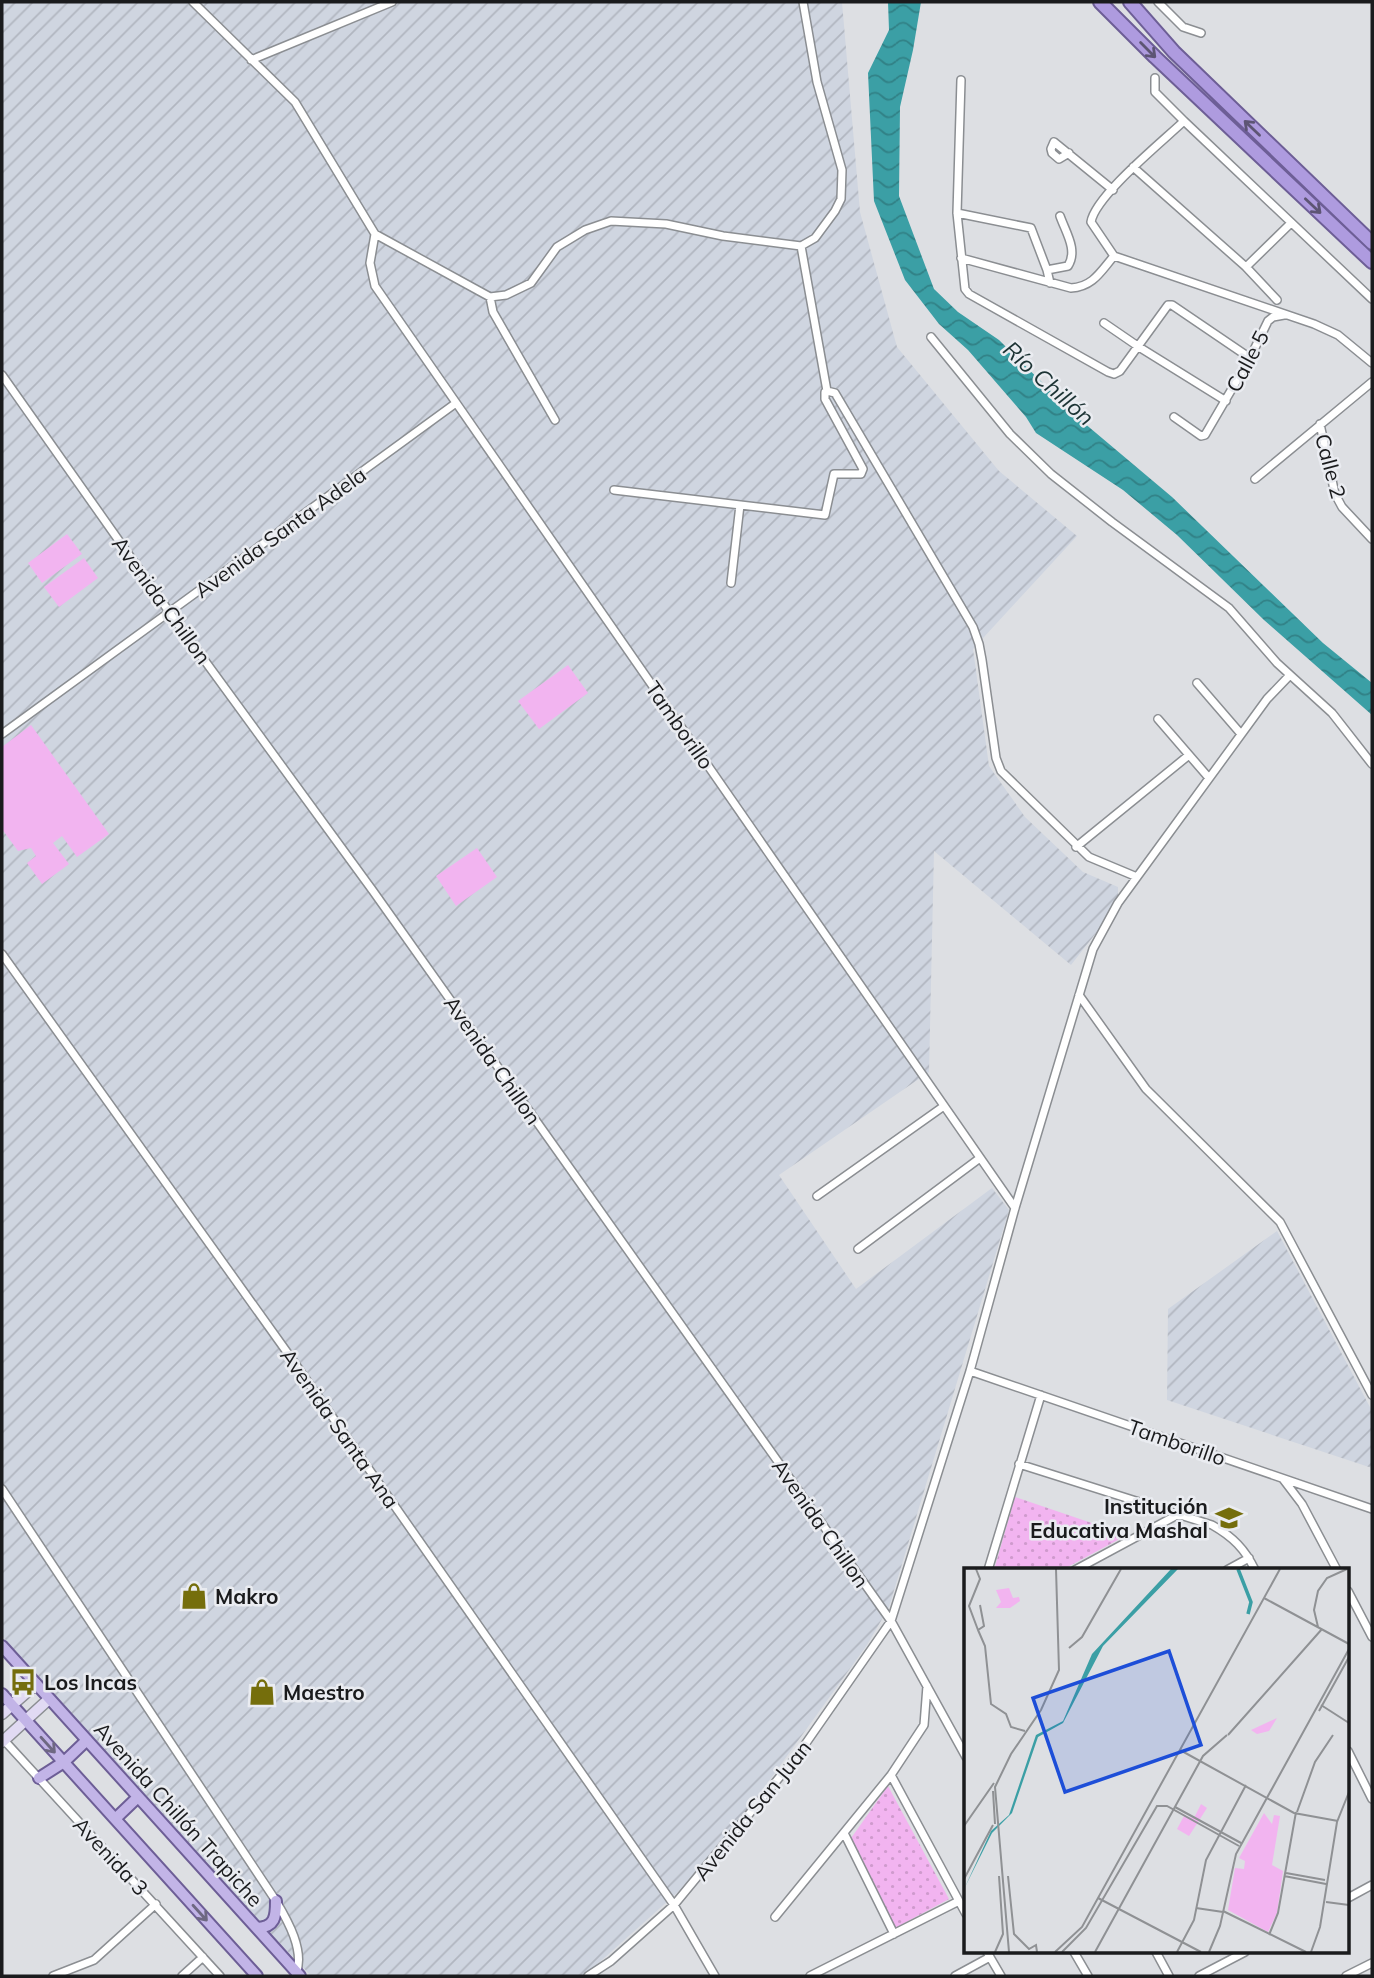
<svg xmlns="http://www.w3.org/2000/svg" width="1374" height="1978" font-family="Mulish,sans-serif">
<defs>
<pattern id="industrial-furrows" width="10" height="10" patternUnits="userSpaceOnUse" patternTransform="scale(1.75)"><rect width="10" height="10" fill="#cfd5e0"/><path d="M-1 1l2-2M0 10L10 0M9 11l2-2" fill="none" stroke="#b1b6c0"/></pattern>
<pattern id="park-dots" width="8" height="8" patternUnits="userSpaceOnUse" patternTransform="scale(1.75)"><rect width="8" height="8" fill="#f2b4f0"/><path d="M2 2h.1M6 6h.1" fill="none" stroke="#cf9acd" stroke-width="1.8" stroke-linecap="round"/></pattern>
<pattern id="water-waves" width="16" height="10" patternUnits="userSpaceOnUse" patternTransform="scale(1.75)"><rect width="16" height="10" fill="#3b9fa5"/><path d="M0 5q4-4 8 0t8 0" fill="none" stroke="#318186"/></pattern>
</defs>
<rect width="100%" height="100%" fill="#dddfe3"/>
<path fill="url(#industrial-furrows)" d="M2,2H842L860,212L897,347L999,471L1077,536L973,649L989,766L1025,817L1083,872L1118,887V905L1071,965L934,851L929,1072L779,1175L856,1289L992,1188L1009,1210L889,1607L867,1645L751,1806L678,1892L584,1976H311L245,1906L2,1636Z
M1277,1231L1372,1411V1468L1167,1400L1168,1309Z"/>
<path fill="#f2b4f0" d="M67,534L82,554L42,583L28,563Z
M84,558L98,578L59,607L44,587Z
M568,665L588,693L539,729L518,701Z
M31,725L109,834L77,857L62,836L53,843L69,864L42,884L27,863L36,856L31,848L18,851L2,829V747Z
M477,848L497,877L456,906L436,876Z"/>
<path fill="url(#park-dots)" d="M1015,1497L1127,1535L1062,1570H994Z
M888,1786L949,1899L895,1928L849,1841Z"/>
<path fill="url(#water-waves)" d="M888,2H921L913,50L900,107L899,196L934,289L958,312L999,340L1077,417L1172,497L1323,643L1372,683V715L1264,620L1177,535L1123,490L1036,433L1026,417L968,350L939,324L905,280L874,201L868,73L889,30Z"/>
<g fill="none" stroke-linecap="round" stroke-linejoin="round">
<defs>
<path id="minor" d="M193,2L295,102L375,234L490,297L506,295L531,283L557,247L585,230L611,221L666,224L723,236L801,246L815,238L835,211L841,199L842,170L817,82L803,2
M1158,2L1183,27L1201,33
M251,60L392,2
M1155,78V92L1184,121L1372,299
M961,80L957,213L965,289L969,294L1108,372L1114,374L1120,371L1168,305H1172L1250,358
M1184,121C1163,141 1095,196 1091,222L1114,256L1314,324L1338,335L1372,363
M1069,153L1059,159L1052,153L1051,149L1054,142L1113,190
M1133,167L1246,267L1277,300
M957,213L1031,228L1047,270L1050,283
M375,234L370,263L375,286L1015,1208
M801,246L827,391L835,393L973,627L979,644L982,660L996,758L1001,771L1089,857L1137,877
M961,258L1071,288C1093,287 1101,271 1114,256
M1246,267L1291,223
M1047,270L1068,266C1078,250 1066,233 1060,216
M490,297L493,312L555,420
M1104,323L1139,347L1226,401
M931,337L1010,434L1051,474L1112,522L1229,608L1277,663L1332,713L1372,764
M2,375L170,613L373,891L891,1621L966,1757
M1174,417L1201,436L1205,435L1250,358L1268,321L1273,317L1284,315
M1320,424L1335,494L1342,507L1372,539
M1255,479L1372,382
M614,490L825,515L834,474H861L863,469L825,399V392L827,391
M731,583L740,505
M1197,683L1241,734
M1158,719L1209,778
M2,734L456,403
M1076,847L1189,755
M2,954L289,1355L674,1905L715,1976
M1079,995L1146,1089L1280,1222L1372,1395
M817,1196L944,1106
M858,1249L980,1158
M970,1371L1372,1509
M1019,1464L1212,1525C1233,1537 1245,1549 1255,1570
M1283,1479L1302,1504L1337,1570
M2,1489L276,1901C288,1921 305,1951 296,1974
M988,1570L1041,1395
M1075,1570L1179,1514
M1227,1570L1249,1558
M1348,1591L1372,1637
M2,1738L220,1976
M1348,1751L1372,1799
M891,1775L966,1914
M844,1833L894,1934
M1348,1898L1372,1885
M775,1917L891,1775L924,1725L927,1686
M987,1952L1001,1976
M1074,1952L1088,1976
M1156,1952L1169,1976
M53,1976L94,1960L156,1904
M182,1976L203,1957
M588,1976L611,1961L674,1905L797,1756L891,1621L970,1371L1015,1208L1093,949L1118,903L1137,877L1267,699L1290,675
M810,1976L959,1901
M955,1976L990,1957
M1199,1976L1245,1952
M1346,1976L1372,1963"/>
<path id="secondary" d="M2,1714L36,1684
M2,1742L49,1699"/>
<path id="primary" d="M2,1646L300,1976
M2,1694L257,1976
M39,1778L64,1762L87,1740
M115,1819L138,1797
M257,1928C275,1927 276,1917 276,1901"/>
<path id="trunk" d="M1100,2L1155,57L1372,262
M1130,2L1174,52L1372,243"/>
</defs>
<use href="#minor" stroke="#8b8e92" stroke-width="10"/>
<use href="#secondary" stroke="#8b8e92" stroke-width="13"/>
<use href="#primary" stroke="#6d5e96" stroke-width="14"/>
<use href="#trunk" stroke="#6d5e96" stroke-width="16"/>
<use href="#minor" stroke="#fff" stroke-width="7"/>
<use href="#secondary" stroke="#e1daf3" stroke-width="10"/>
<use href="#primary" stroke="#c2b4e7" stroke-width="10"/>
<use href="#trunk" stroke="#ae9bdf" stroke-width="12"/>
</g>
<defs><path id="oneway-shaft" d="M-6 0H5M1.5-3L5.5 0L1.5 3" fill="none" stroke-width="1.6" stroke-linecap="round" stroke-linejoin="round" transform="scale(1.75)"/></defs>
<g stroke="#5d5574">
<use href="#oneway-shaft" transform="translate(1148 50) rotate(45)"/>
<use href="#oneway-shaft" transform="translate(1252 128) rotate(-136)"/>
<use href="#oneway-shaft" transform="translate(1313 206) rotate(43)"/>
</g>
<g stroke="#6e6882">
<use href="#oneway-shaft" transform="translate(48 1745) rotate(48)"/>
<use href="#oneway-shaft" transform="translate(200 1913) rotate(48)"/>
</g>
<defs>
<symbol id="school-bare" viewBox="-9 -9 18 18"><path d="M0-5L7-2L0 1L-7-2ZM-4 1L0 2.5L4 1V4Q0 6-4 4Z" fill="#756e0c" stroke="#eaecf1" stroke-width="2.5" paint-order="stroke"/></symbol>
<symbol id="shop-bare" viewBox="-9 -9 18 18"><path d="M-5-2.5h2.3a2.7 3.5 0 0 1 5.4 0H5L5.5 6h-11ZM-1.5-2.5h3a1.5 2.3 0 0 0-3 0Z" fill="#756e0c" stroke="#eaecf1" stroke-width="2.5" paint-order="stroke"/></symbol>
<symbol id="bus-bare" viewBox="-9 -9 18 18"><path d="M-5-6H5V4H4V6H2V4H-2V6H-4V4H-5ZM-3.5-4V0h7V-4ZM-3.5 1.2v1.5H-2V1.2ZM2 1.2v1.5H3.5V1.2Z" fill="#756e0c" stroke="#eaecf1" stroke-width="2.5" paint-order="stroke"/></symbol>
</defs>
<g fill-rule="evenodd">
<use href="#school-bare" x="1210" y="1499" width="38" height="38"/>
<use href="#shop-bare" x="175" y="1577" width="38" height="38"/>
<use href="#bus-bare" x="4" y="1663" width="38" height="38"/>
<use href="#shop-bare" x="243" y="1673" width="38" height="38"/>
</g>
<g text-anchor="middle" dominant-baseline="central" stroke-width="5" stroke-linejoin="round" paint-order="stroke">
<g font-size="21" fill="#1a1b1d" stroke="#eaecf1">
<text transform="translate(1247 361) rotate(-62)">Calle 5</text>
<text transform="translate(1331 466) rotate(75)">Calle 2</text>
<text transform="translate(280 532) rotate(-36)">Avenida Santa Adela</text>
<text transform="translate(162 600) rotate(54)">Avenida Chillon</text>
<text transform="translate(680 725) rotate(55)">Tamborillo</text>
<text transform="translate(493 1060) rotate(55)">Avenida Chillon</text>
<text transform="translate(340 1428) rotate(55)">Avenida Santa Ana</text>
<text transform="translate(1177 1442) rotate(19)">Tamborillo</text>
<text transform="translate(821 1523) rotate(55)">Avenida Chillon</text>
<text transform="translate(752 1810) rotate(-51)">Avenida San Juan</text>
<text transform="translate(179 1814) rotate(48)">Avenida Chillón Trapiche</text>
<text transform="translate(111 1856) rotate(47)">Avenida 3</text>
</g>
<g font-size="21" font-weight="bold" fill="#1a1b1d" stroke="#eaecf1" text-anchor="start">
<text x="1208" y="1506" text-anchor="end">Institución<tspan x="1208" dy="24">Educativa Mashal</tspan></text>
<text x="215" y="1596">Makro</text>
<text x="44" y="1682">Los Incas</text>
<text x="283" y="1692">Maestro</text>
</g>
<g font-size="23" font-style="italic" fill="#1c3334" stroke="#eaecf1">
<text transform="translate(1049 383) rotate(42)">Río Chillón</text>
</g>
</g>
<g transform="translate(964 1568)">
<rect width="385" height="385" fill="#dddfe3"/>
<path d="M45,20L49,30L55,29L56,33L46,40H32L37,34L32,22ZM313,150L305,163L293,166L287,162ZM237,236L243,240L225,268L213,261L220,248L230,250ZM300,245L308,256L310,247L316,248L308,297L319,303L313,345L304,364L264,342L271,300L280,301L281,293L275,290Z" fill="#f2b4f0"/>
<path d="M207,1H214L139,78L99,155L74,169L48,245L28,265L0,321L27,263L45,247L72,167L99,153L128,86Z" fill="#3b9fa5"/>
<path fill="none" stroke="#3b9fa5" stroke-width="3.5" d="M274,1L287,34L284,46"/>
<path fill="none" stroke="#8f9194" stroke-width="2" d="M12,1L16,11L5,38L14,62L20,58L16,37M300,30L385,76M354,59L350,42L354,23L363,10L383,1M14,62L21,78L27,136L42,146L47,159L61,163M105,80L118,69L157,1M357,137L385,155M355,143L385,89M264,167L358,61M216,182L330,245L374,253M29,223L31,256M211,239L277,275M333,244L351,194L369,167M0,258L30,215M322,305L361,312M44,308L50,366L65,381L72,377L73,384M320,308L362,316M0,311L29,257M134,330L237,384M362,334L385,337M232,340L259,344M259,343L342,384M305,367L314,345L332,244M31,384L39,366L35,308M45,384L31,219L47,186L77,142L95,102L92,1M91,384L118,359L316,1M98,384L122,360L193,238H203L275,278M131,384L239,188L263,167M213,384L230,352L242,292L282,217M245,384L256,358L272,286L385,81M347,384L356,359L373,254L385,224"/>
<path fill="#1d4ed8" fill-opacity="0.15" stroke="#1d4ed8" stroke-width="3.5" d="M205,83L237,177L101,224L69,130Z"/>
<rect width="385" height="385" fill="none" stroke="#1a1b1d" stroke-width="3.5"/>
</g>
<rect width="1374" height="1978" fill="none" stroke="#1a1b1d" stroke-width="7"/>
</svg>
